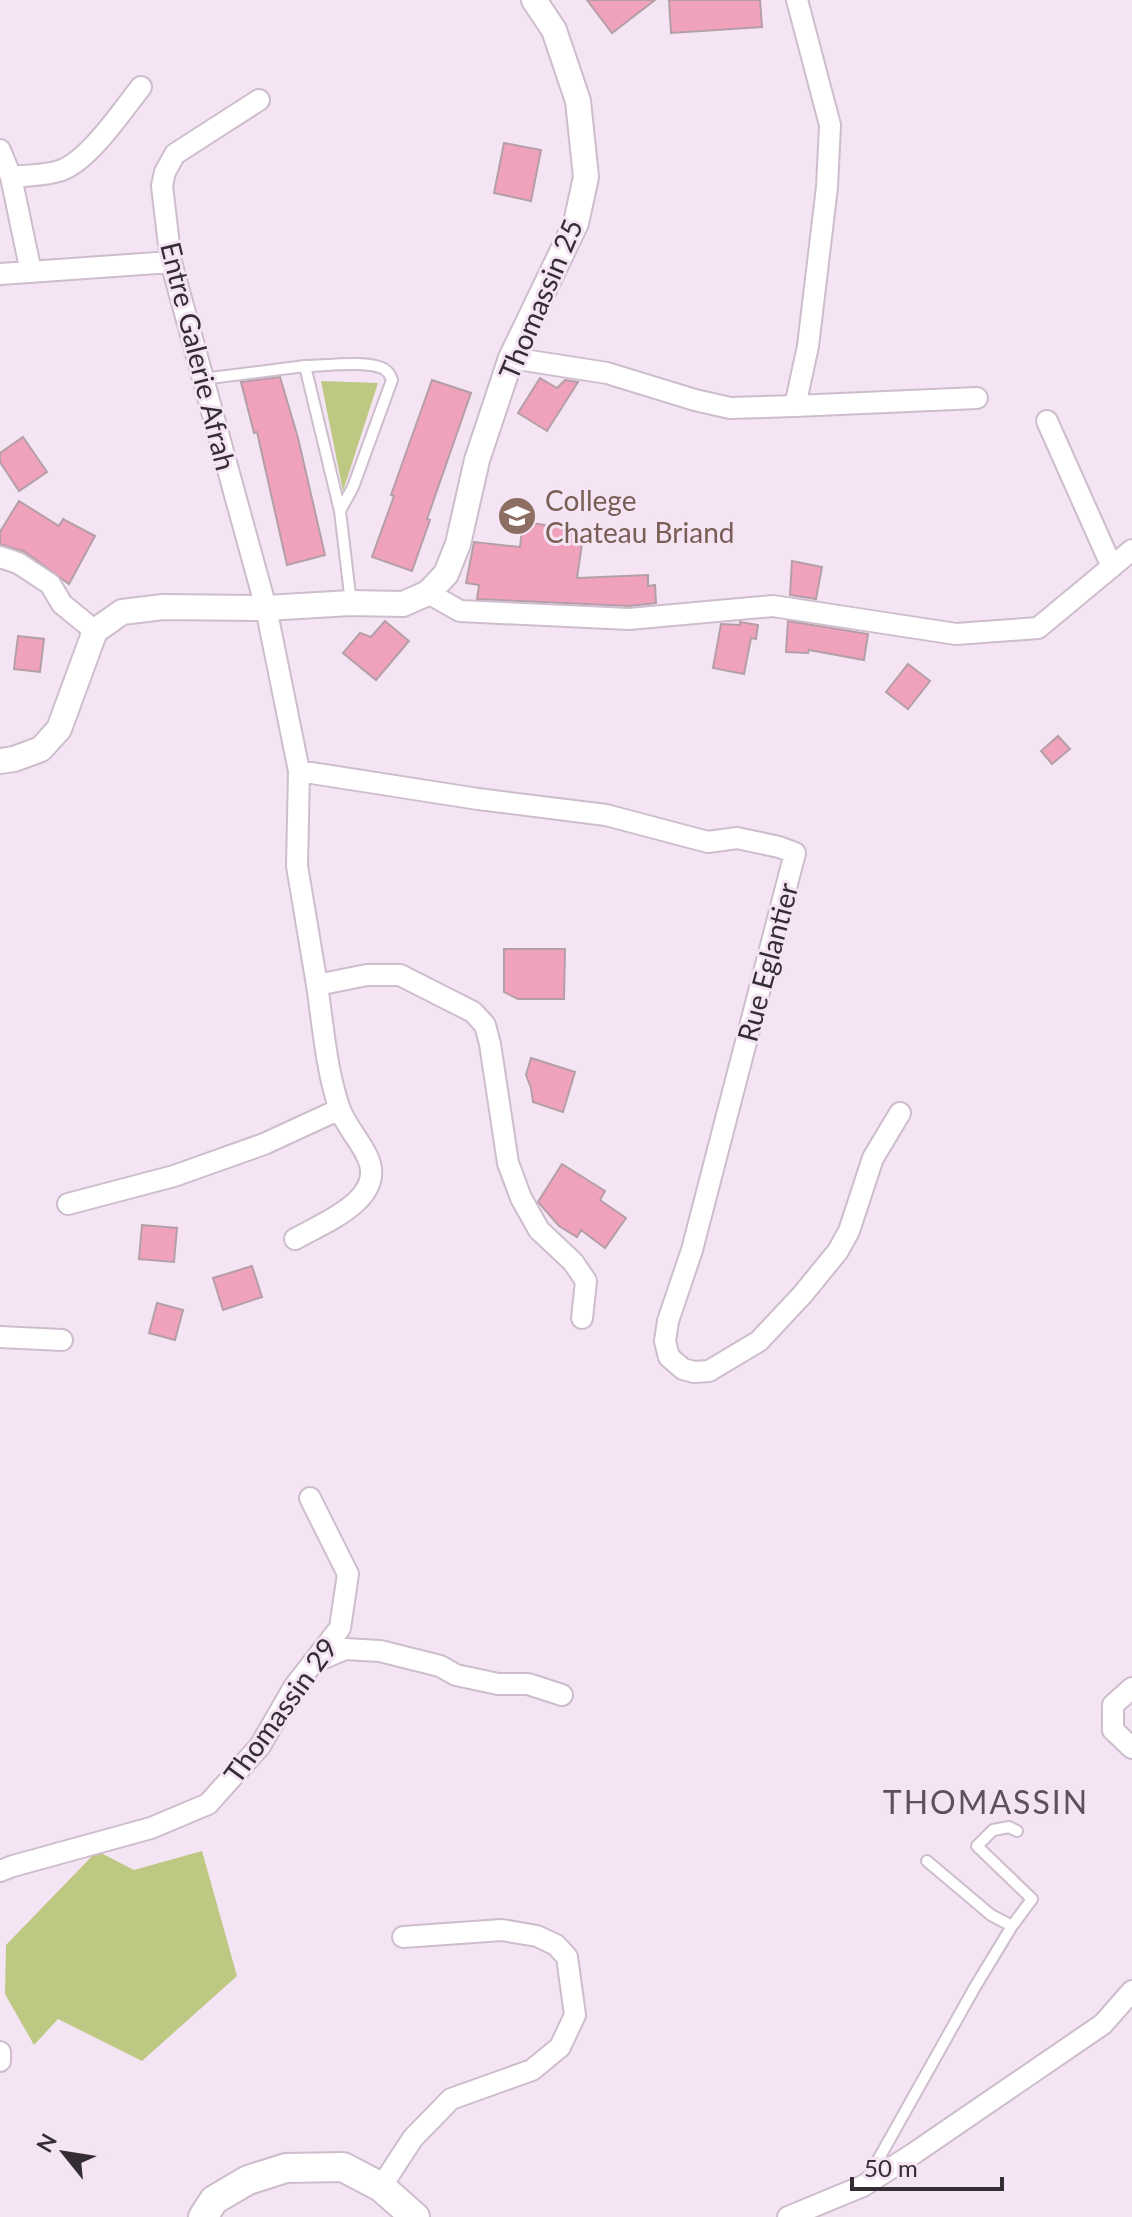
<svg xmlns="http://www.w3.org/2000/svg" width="1132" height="2217" font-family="Lato,sans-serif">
<rect width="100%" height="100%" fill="#f5e4f4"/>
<path fill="#bdc882" d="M321,381L378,383L343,491Z
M97,1851L134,1870L202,1851L237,1976L142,2061L58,2019L34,2045L5,1994L6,1945Z"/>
<path fill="#f0a2bd" stroke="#b59fa6" stroke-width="2" d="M587,0H655L612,33Z
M669,0H760L762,27L671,33Z
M504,143L541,150L531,201L494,193Z
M280,377L298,438L325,555L287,565L257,432L254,433L241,382Z
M540,378L557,388L565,380L578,382L547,431L518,413Z
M432,380L471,393L427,519L430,520L412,571L372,557L394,496L391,495Z
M23,437L47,472L19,491L0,462V453Z
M19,501L59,526L63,519L95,536L69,584L25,552L0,544V532Z
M523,522L584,530L577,578L648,575V586L655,585L656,603L629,606L477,599L479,585L466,583L474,542L520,547Z
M792,561L822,567L816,599L790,595Z
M385,621L409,641L376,680L343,653L360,633L371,637Z
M788,621L868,634L864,660L809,650L808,653L786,652Z
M740,622L758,625L756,639L751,638L744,674L713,668L721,624L740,625Z
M18,636L44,639L40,672L14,669Z
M908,664L930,681L908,709L886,692Z
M1058,736L1070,749L1052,764L1041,751Z
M504,949H565L564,999H518L504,992Z
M531,1058L575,1072L563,1112L533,1102L531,1088L526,1075Z
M562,1164L605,1191L600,1200L626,1218L605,1248L581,1230L577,1237L559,1226L538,1202Z
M142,1225L177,1228L174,1262L139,1259Z
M252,1266L262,1297L223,1310L213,1278Z
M157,1303L183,1310L175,1340L149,1333Z"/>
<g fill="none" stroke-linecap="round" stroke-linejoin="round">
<defs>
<path id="service" d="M305,366C325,366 368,360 384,369C390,373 389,374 392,380L353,487L340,511
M202,379L305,366L340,511L351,603
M927,1861L991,1915L1012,1926
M869,2176L975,1987L1012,1926L1032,1899L977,1846L993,1830L1009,1827L1017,1831"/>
<path id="minor" d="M259,100L175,154L165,172L162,186L171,262L266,608L299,771L478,799L606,815L708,842L737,838L779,847L795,853L692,1250L668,1321L665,1341L669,1357L683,1369L694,1372L709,1371L759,1341L803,1294L838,1251L849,1231L873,1158L900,1113
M0,150L11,177L31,272
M11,177C28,175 46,176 62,170C90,159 122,111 141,87
M0,274L171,262
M511,358L607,373L695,400L730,408L795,406L808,346L827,187L830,125L797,0
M795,406L977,398
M1047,421L1112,567
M0,557L18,563L50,584L62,604L95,631
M428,593L460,611L629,619L773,606L956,634L1038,628L1132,550
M299,771L297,866L317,985L367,975H400L473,1012L485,1025L490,1044L508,1163L521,1198L539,1230L573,1262L586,1281L582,1318
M68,1204L174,1176L264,1144L340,1109
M295,1239C323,1223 388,1199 367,1156C359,1139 345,1125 339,1107C326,1068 323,1025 317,985
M0,1337L62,1340
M317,1661L345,1649L380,1651L440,1666L456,1675L498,1684H528L562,1695
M1132,1688L1113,1705V1730L1132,1748
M0,1871L13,1866L151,1828L208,1804L260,1746L294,1687L340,1628L348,1574L310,1498
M0,2052V2061
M381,2187L413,2138L451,2099L532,2070L560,2047L575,2015L567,1957L556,1945L537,1936L502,1930L403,1937
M788,2217L863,2186L913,2154L1103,2024L1132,1991"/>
<path id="tertiary" d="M0,761L14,759L41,749L59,729L95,631L122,612L163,607L266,608L351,603L403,604L428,593L446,574L458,544L477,460L511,358L576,223L586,177L578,101L554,30L534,0"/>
<path id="secondary" d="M203,2217L214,2200L248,2180L286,2168L343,2167L381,2187L415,2217"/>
</defs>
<use href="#service" stroke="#cebdcc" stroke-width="14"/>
<use href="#minor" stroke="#cebdcc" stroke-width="24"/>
<use href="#tertiary" stroke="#cebdcc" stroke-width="28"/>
<use href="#secondary" stroke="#cebdcc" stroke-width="32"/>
<use href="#service" stroke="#fff" stroke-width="10"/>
<use href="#minor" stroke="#fff" stroke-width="20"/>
<use href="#tertiary" stroke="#fff" stroke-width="24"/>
<use href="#secondary" stroke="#fff" stroke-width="28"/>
</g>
<defs>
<symbol id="school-disc" viewBox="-11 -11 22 22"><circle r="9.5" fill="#8d6e63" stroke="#f5e4f4"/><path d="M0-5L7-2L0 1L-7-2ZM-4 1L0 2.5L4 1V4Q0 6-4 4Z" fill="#fff"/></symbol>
</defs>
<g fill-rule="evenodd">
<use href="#school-disc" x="495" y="494" width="44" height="44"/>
</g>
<g text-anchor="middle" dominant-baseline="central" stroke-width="6" stroke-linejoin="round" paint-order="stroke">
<g font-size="28" fill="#342d33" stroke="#f5e4f4">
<text transform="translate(540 299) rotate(-67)">Thomassin 25</text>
<text transform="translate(199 356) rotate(76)">Entre Galerie Afrah</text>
<text transform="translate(767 962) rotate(-75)">Rue Eglantier</text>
<text transform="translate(280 1710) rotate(-54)">Thomassin 29</text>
</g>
<g font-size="28" fill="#785e54" stroke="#f5e4f4" text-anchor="start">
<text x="545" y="500">College<tspan x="545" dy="32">Chateau Briand</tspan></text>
</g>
<g font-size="32" letter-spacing="2" fill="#5e505d" stroke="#f5e4f4">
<text x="986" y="1801">THOMASSIN</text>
</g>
</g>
<g transform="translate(64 2153) rotate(300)" stroke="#f5e4f4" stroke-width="6" paint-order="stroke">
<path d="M0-6L14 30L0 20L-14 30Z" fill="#342d33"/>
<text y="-12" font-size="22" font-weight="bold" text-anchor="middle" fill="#342d33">N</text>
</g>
<path d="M852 2177v12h150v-12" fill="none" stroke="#342d33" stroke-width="4"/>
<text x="864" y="2177" font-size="24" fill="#342d33" stroke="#f5e4f4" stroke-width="6" paint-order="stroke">50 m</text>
</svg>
